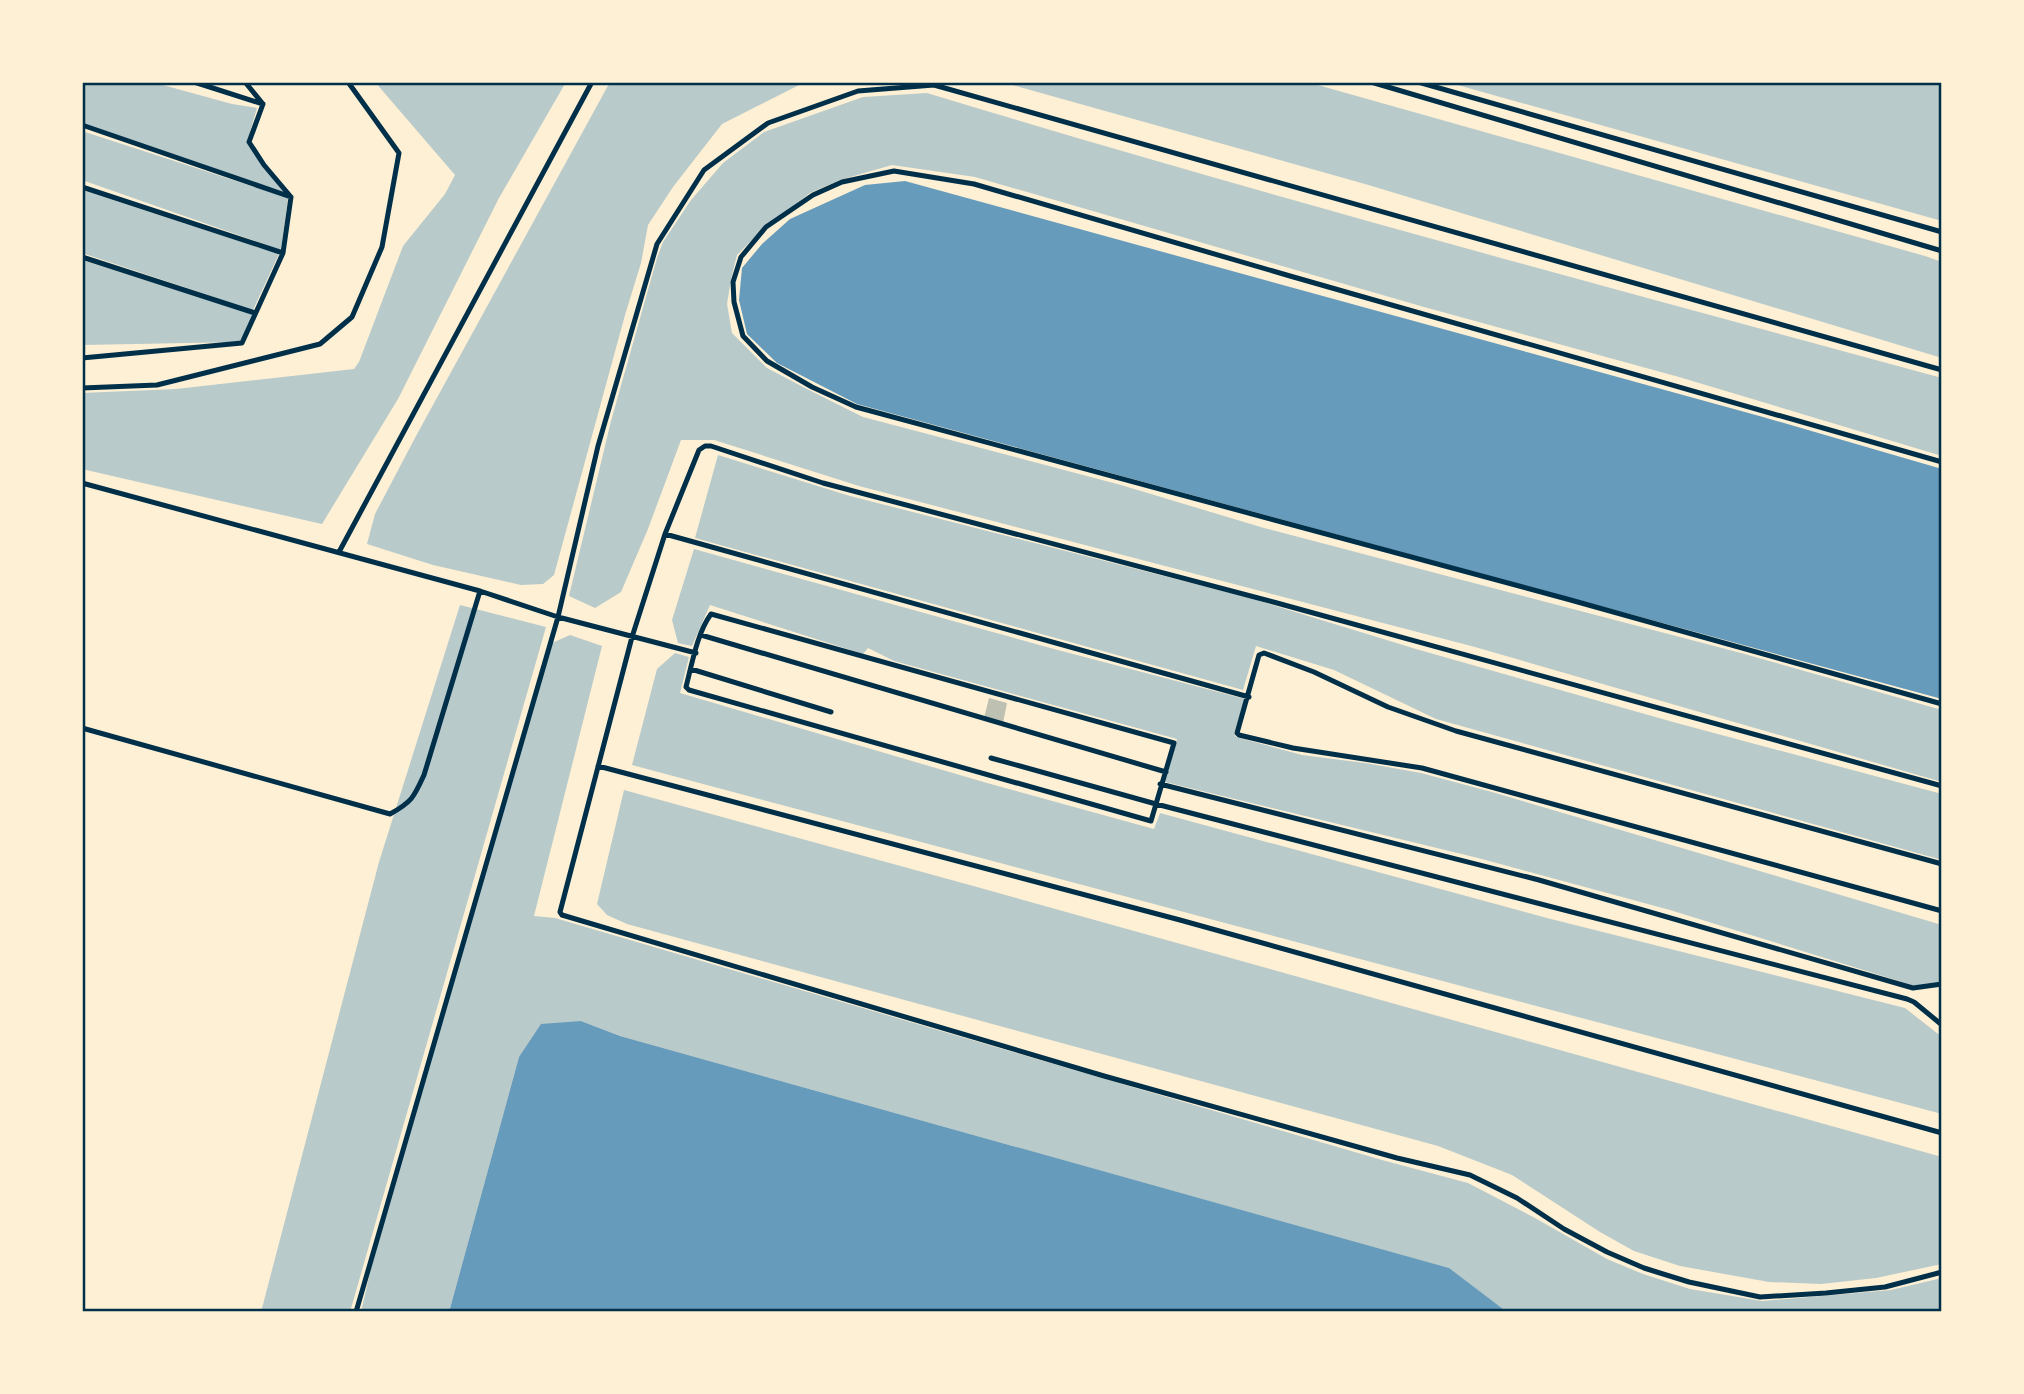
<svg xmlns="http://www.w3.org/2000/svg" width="2024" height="1394" font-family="'DejaVu Sans',sans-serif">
<rect width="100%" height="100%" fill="#fdf0d5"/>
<path fill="#b9caca" d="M82,82H152L232,104L257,108L247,142L286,193L82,123Z
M375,82H566L499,198L398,399L322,524L82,469V393L176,389L354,369L359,362L403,246L445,194L455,175Z
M610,82H805L722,124L673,187L648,225L641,263L625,315L554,575L543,584L521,585L433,565L367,544L375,514L416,436Z
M1002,82H1307L1925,256L1942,262V358L1365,184Z
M1447,82H1942V221Z
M927,93C1263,195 1603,286 1942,378V456L1679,377L1424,307L975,177L892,165L840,180L810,193L765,227L737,255L731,279L727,304L732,333L767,368L807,389L863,417L1121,485L1264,528L1741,653L1942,710V782L1475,647L859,486L714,440H681L648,529L621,592L595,608L569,596L611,421L657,258L663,242L691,200L723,163L764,132L863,97Z
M82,131L288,198L281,250L82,180Z
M82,190L279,254L253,310L82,253Z
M82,260L253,314L241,342L82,345Z
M718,455L850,496L1250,598L1416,649L1673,722L1942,794V860L1436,719L1334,670L1256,646L1243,690L695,538Z
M694,549L1054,649L1245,699L1234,733L1236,737L1302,755L1365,763L1421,773L1492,792L1942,925V982L1915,986L1670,910L1478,858L1165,782L1177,739L894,661L868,648L863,654L710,605L692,646L678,643L672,620Z
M460,605L546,627L350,1312H261L379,862Z
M570,635L602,646L534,916L555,918L1382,1160L1468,1183L1535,1218L1607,1259L1643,1274L1690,1289L1762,1301L1891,1290L1942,1278V1312H1507L1448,1268L620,1036L581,1021L519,1057L449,1312H361L376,1247L552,643Z
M675,653L689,657L680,693L987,783L1154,829L1160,813L1547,918L1905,1008L1942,1037V1114L632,765L657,669Z
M624,790L977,887L1942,1157V1264L1876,1278L1821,1284L1769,1282L1680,1266L1634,1251L1600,1232L1512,1175L1438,1146L627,924L607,915L597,904Z"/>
<path fill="#669bbc" d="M905,181L1763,417L1942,469V699L857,404L777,363L747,334L739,300L742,268L762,244L790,219L865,185Z
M581,1021L620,1036L1449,1268L1507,1312H449L519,1057L541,1024Z"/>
<path fill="#bec0b2" d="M989,698L1007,703L1003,723L984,718Z"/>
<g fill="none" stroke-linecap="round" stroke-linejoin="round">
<path stroke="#003049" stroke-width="5" d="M194,82L263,104
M1371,82L1942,251
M1418,82L1942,232
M82,125L291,197
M82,187L283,253
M82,257L255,313
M82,358L242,343L283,253L291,197L264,165L249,142L263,104L245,82
M82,388L157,385L320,344L352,317L382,247L399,153L348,82
M1942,462L1290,276L974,184L894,171L842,182L813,195L791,210L766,227L741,257L733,282L734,302L743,336L767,361L812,387L856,407L1567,599L1942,704
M82,483L480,591L558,617L696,653
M665,534L1249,697
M339,552L592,82
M711,614L1174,743L1151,821L689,690L686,687C692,664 697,633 711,614Z
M701,635L1166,772
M691,669L831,712
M82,728L390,814C412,802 414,797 424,775L480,591
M991,758L1156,804L1907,999L1914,1002L1942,1025
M598,766L1180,920L1942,1133
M1160,784L1539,880L1913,988L1942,984
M1942,786L1277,603L823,483L711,446H705L699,450L665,534L632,637L560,912L562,915L1104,1076L1397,1158L1470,1175L1517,1198L1564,1229L1607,1252L1644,1268L1689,1282L1760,1297L1826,1293L1885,1287L1942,1272
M1942,864L1456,731L1388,707L1314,672L1264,653L1259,655L1237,733L1239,735L1293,748L1422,768L1942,911
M356,1312L558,617L598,446L657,244L704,170L768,123L858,91L934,85L1942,370"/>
</g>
<rect width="2024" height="1394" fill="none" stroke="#fdf0d5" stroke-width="168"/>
<rect x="84" y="84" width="1856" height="1226" fill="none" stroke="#003049" stroke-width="2.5"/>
</svg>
